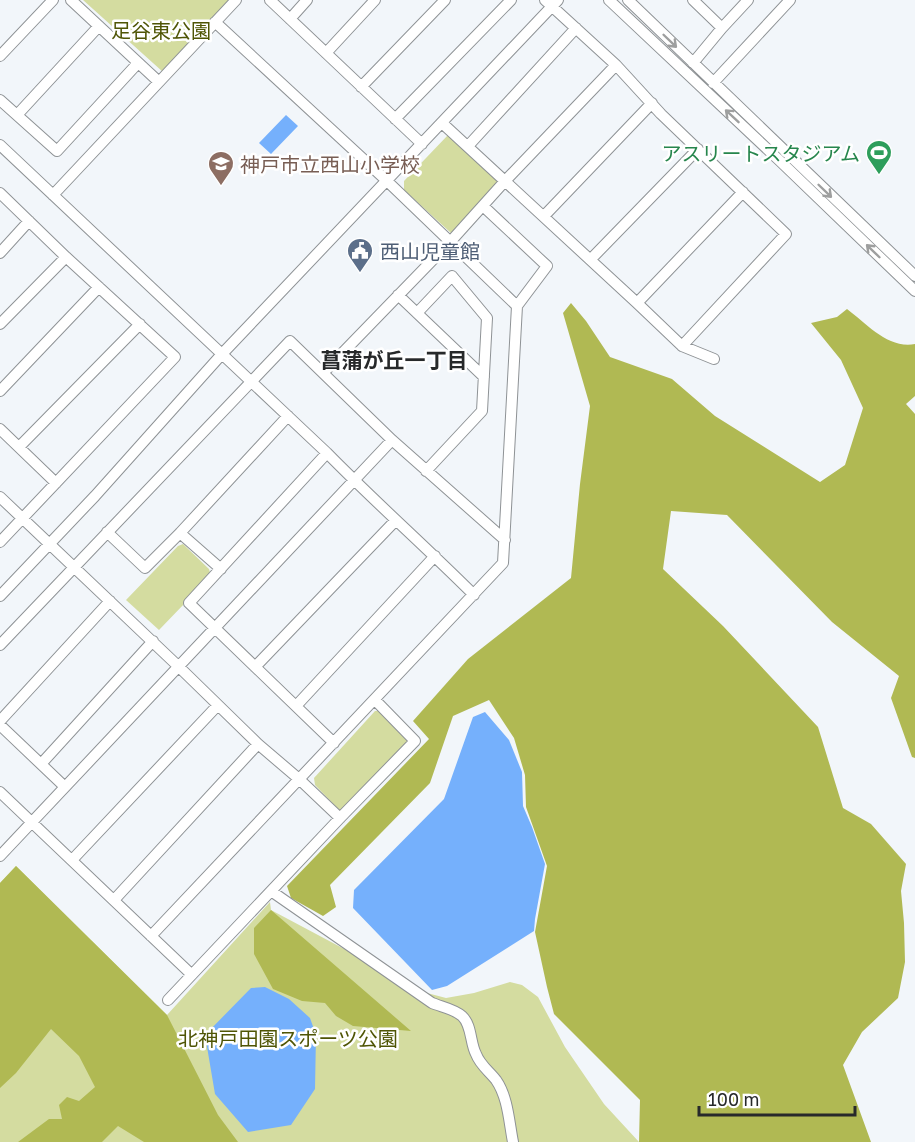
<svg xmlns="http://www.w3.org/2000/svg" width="915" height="1142" font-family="'Golos Text','Noto Sans JP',sans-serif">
<rect width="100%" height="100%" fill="#f2f6fa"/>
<path fill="#d4dca0" d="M83,0H231L163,72Z
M448,135L497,179V186L451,233L404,190V181Z
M183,544L209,569L211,576L159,630L126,600L178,546Z
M375,711H380L408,738V745L341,812L315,785L314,778Z
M16,866L167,1015L270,902L271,910L427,993L446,998L474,993L510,982L522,985L538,997L565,1047L604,1104L639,1142H0V883Z"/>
<path fill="#b0b953" d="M571,303L586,321L610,357L672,379L715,416L820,482L845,465L863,408L841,360L811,323L837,317L847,309C867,324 888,349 915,344V396L906,404L915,414V758L912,757L891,698L899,676L832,622L727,515L671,511L663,569L723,626L818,727L843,808L871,824L906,864L901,891L904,923L905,962L898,998L862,1032L843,1065L871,1142H639L640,1100L554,1014L547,987L535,932L547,866L526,807L525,775L514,738L489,700L453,716L430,783L330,885L336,907L323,916L291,898L287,886L429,739L413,721L468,659L571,578L580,484L590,406L563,313Z
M16,866L167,1015L218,1115L238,1142H144L118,1126L102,1142H18L49,1119H62L59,1105L67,1097L79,1101L95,1087L79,1056L51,1029L16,1073L0,1088V883Z
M271,910L411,1031L353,1026L336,1016L325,1003L302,1001L273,989L254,954V928Z"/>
<path fill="#75b0fc" d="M286,115L298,126L271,154L259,143Z
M485,712L509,740L522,772L523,806L532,827L545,864L535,919L534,931L447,986L432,990L353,908L354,890L444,799L473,717Z
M265,987L289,999L310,1018L316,1035L315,1089L291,1125L248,1132L215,1094L205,1035L251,988Z"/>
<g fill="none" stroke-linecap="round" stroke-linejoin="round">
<defs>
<path id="minor" d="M71,0L159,82
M270,0L422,144
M545,0L616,65L661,114L786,234L682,346
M609,0L780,161L915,291
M628,0L915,276
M693,0L722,28L748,0
M290,19L307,0
M326,53L375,0
M0,56L53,0
M693,63L722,28
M713,83L790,0
M361,87L445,0
M0,100L57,151L138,63
M17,115L99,26
M395,119L511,0
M442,123L637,303L682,346L714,359
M0,145L327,453C375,502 426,547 474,595
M468,146L576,28
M0,193L66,257L175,357L0,542
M53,195L236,0
M483,206L547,266L517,306
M544,216L652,103
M0,253L29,221
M591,259L698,149
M398,295L484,377
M637,303L743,192
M417,313L452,276L487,318L482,411L426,471
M0,324L66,257
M323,373L451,241L505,181L616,65
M0,391L99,287
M0,429L56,483
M19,447L140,324
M327,453L189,603L334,743
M0,497L178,666L258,744L299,779L340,818
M107,532L145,568L180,533L288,416
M180,533L221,569
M0,596L95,496L222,354L558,0
M0,645L290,341L392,440L505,540
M255,667L396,520
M296,706L435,556
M0,721L110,601
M0,725L65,787
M41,764L153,641
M0,792L191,974
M0,856L392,440
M72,860L218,705
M271,891L432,1003C442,1007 454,1009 462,1016C472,1025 470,1043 476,1054C480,1065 489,1071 496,1080C508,1097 509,1122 513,1142
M114,900L258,744
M151,936L503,563L517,306L387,181L215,22
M168,1000L340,818L415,741L375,700"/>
</defs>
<use href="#minor" stroke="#8e9295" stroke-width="12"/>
<use href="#minor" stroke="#fff" stroke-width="10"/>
</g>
<defs><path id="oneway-shaft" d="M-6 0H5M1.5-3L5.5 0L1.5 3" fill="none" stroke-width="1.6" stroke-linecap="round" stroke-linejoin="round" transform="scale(1.5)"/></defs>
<g stroke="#9e9f9f">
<use href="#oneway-shaft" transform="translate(670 41) rotate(44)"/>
<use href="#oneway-shaft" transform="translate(732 116) rotate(-137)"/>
<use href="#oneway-shaft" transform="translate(825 191) rotate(44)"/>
<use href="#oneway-shaft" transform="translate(873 251) rotate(-136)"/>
</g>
<defs>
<symbol id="stadium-pin" viewBox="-11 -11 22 30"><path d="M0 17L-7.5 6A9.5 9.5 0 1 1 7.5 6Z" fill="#2e9e5b" stroke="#fff"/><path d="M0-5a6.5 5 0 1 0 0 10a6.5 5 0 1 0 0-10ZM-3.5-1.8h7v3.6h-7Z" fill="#fff"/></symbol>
<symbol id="school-pin" viewBox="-11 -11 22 30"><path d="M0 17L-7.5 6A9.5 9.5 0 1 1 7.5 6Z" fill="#8d6e63" stroke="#fff"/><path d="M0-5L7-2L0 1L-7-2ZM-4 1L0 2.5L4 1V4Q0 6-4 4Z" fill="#fff"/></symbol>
<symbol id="civic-pin" viewBox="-11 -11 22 30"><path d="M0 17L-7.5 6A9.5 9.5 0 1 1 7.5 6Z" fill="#5c6f8a" stroke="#fff"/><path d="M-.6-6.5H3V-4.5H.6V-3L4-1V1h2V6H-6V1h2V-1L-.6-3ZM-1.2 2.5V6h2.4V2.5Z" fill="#fff"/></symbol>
</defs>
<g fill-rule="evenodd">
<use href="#stadium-pin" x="864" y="138" width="30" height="40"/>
<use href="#school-pin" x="206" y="149" width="30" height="40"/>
<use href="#civic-pin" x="345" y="236" width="30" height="40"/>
</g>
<g text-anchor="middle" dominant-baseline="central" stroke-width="5" stroke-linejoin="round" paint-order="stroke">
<g font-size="20" fill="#4f5505" stroke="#fff">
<text x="161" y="30">足谷東公園</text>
<text x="288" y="1038">北神戸田園スポーツ公園</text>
</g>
<g font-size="20" fill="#27864d" stroke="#fff" text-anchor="end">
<text x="860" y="153">アスリートスタジアム</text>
</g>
<g font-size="20" fill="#785e54" stroke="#fff" text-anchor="start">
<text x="240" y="164">神戸市立西山小学校</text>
</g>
<g font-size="20" fill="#4e5e75" stroke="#fff" text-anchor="start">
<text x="380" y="251">西山児童館</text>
</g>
<g font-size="21" font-weight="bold" fill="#27292a" stroke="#fff">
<text x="394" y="360">菖蒲が丘一丁目</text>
</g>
</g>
<path d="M699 1106v9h156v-9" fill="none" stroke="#27292a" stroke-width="3"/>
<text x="708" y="1106" font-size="18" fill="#27292a" stroke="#ffffff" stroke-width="4.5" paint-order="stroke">100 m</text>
</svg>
